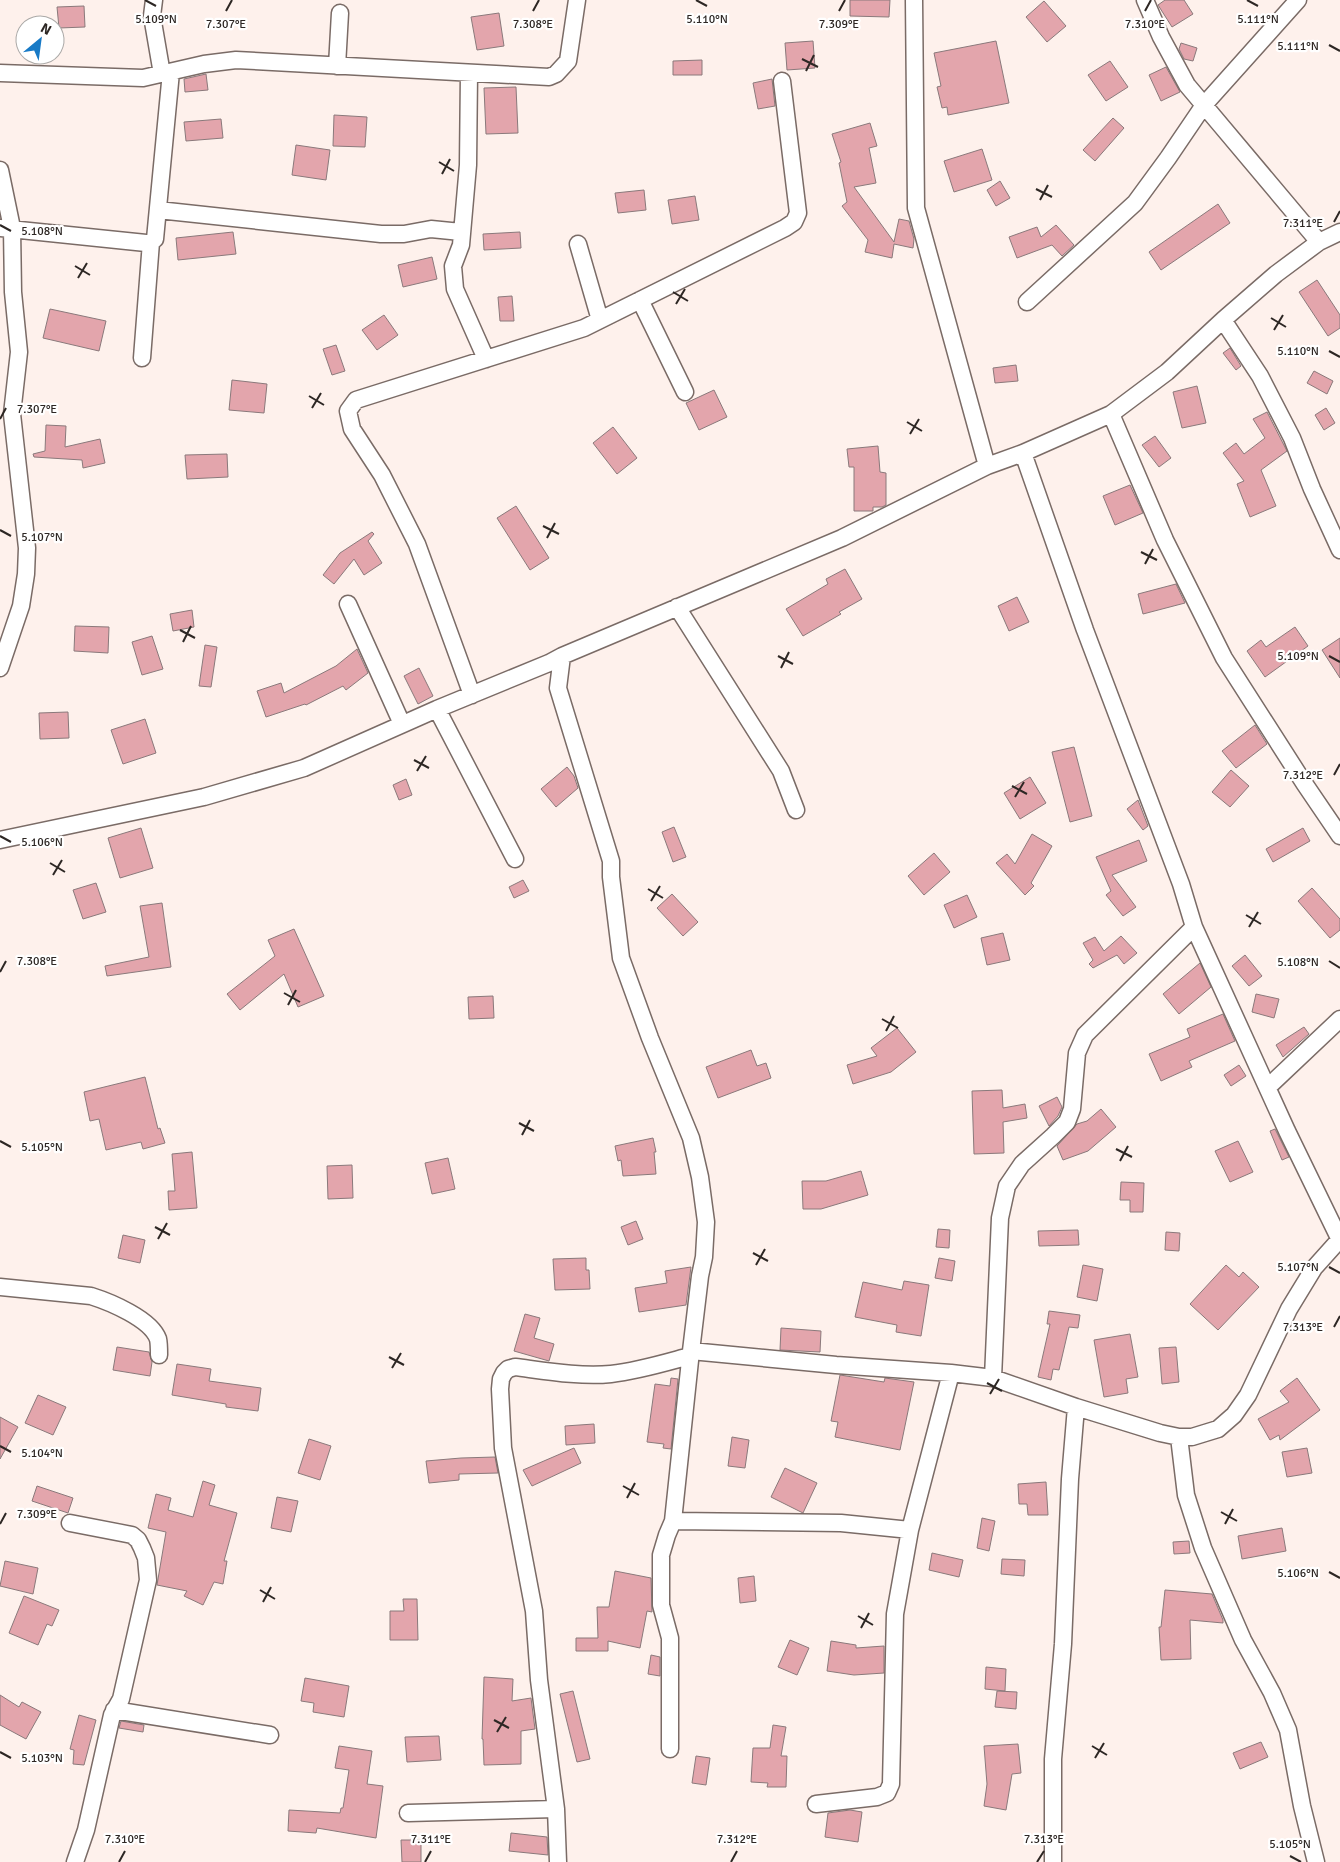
<svg xmlns="http://www.w3.org/2000/svg" width="1340" height="1862" font-family="Signika,sans-serif">
<rect width="100%" height="100%" fill="#fef1ec"/>
<path fill="#e3a5ac" stroke="#8a797b" d="M850,0H890L889,17L850,16Z
M1165,0H1184L1193,14L1172,27L1158,5Z
M1044,1L1066,26L1047,42L1026,17Z
M84,6L85,27L59,28L57,7Z
M499,13L504,46L477,50L471,17Z
M813,41L815,68L787,70L785,43Z
M996,41L1009,103L948,115L947,107L942,108L937,87L941,86L934,53Z
M1181,43L1197,48L1193,61L1184,59L1179,49Z
M702,60V75H673V61Z
M1110,61L1128,87L1106,101L1088,75Z
M1166,67L1180,92L1161,101L1149,75Z
M206,74L208,90L185,92L184,79Z
M772,79L775,106L758,109L753,83Z
M516,87L518,133L486,134L484,88Z
M334,115L367,117L365,147L333,146Z
M1113,118L1124,128L1095,161L1083,150Z
M221,119L223,138L186,141L184,122Z
M870,123L877,146L869,148L876,183L854,187L894,242L899,219L909,221L914,239L913,248L894,244L892,258L865,252L868,240L842,206L847,202L839,163L841,162L832,134Z
M296,145L330,150L326,180L292,175Z
M982,149L992,180L954,192L944,161Z
M1000,181L1010,198L996,206L987,190Z
M644,190L646,210L618,213L615,193Z
M695,196L699,220L672,224L668,200Z
M1218,204L1230,223L1161,270L1149,252Z
M1056,225L1074,245L1062,256L1052,245L1017,258L1009,237L1037,227L1041,237Z
M233,232L236,254L178,260L176,238Z
M520,232L521,248L484,250L483,234Z
M432,257L437,279L403,287L398,265Z
M1317,280L1340,315V328L1328,336L1299,292Z
M512,296L514,321H500L498,297Z
M50,309L106,321L99,351L43,338Z
M384,315L398,335L377,350L362,330Z
M336,345L345,371L332,375L323,349Z
M1230,348L1241,366L1236,370L1223,353Z
M1016,365L1018,381L995,383L993,368Z
M1314,371L1333,381L1327,394L1307,383Z
M232,380L267,384L264,413L229,410Z
M1197,386L1206,423L1182,428L1173,392Z
M714,390L727,417L699,430L686,403Z
M1326,408L1335,423L1324,430L1315,415Z
M1267,412L1287,451L1261,470L1276,506L1250,517L1237,484L1244,481L1223,453L1236,443L1244,454L1265,438L1253,419Z
M46,425L66,426L65,447L100,439L105,463L83,468L82,460L34,457L33,454L45,451Z
M613,427L637,458L617,474L593,443Z
M1155,436L1171,458L1159,467L1142,445Z
M878,446L880,472L886,473V505L882,507H873V511H854V467H849L847,449Z
M227,454L228,477L187,479L185,455Z
M1130,485L1143,513L1115,525L1103,496Z
M516,506L549,558L530,570L497,518Z
M372,532L374,534L368,541L382,563L364,575L354,559L334,584L323,575L340,553Z
M845,569L862,599L839,612L841,614L803,636L786,609L828,584L826,579Z
M1176,584L1185,603L1143,614L1138,594Z
M1017,597L1029,622L1009,631L998,606Z
M192,610L194,627L173,631L170,614Z
M75,626L109,627L108,653L74,651Z
M1295,627L1308,646L1265,677L1247,651L1261,640L1266,647Z
M152,636L163,669L142,675L132,642Z
M1340,638V678L1322,650Z
M205,645L217,647L211,687L199,686Z
M357,649L368,673L346,690L343,686L306,705L305,704L266,717L257,691L281,683L284,693L336,666Z
M419,668L433,696L418,704L404,676Z
M68,712L69,738L40,739L39,713Z
M145,719L156,753L123,764L111,730Z
M1255,725L1267,744L1236,768L1222,751Z
M1074,747L1092,816L1070,822L1052,752Z
M567,767L574,776L578,788L556,807L541,789Z
M1231,770L1249,786L1230,807L1212,792Z
M1030,777L1046,803L1020,819L1004,793Z
M406,779L412,795L399,800L393,785Z
M1138,800L1148,826L1143,830L1127,809Z
M674,827L686,857L673,862L662,832Z
M141,828L153,868L120,878L108,838Z
M1303,828L1310,841L1273,862L1266,849Z
M1032,834L1052,846L1031,883L1034,886L1025,895L996,863L1007,854L1015,864Z
M1139,840L1147,861L1112,875L1136,907L1123,916L1106,895L1111,891L1096,857Z
M934,853L950,872L924,895L908,876Z
M523,880L529,891L514,898L509,887Z
M96,883L106,912L83,919L73,890Z
M1312,888L1340,919V930L1330,938L1298,901Z
M672,894L698,922L683,936L657,908Z
M967,895L977,917L954,928L944,905Z
M162,903L171,967L107,976L105,966L149,957L140,906Z
M294,929L324,996L298,1007L284,974L240,1010L227,994L275,956L268,940Z
M1003,933L1010,960L987,965L981,938Z
M1121,936L1137,953L1124,964L1117,955L1093,968L1089,964L1093,960L1083,943L1095,937L1104,951Z
M1245,955L1262,976L1249,986L1232,966Z
M1200,963L1211,987L1179,1014L1163,994Z
M1256,994L1279,999L1274,1018L1252,1012Z
M493,996L494,1018L469,1019L468,997Z
M1223,1014L1235,1041L1189,1061L1192,1067L1161,1081L1149,1054L1190,1037L1187,1029Z
M1304,1027L1309,1034L1283,1057L1276,1045Z
M897,1028L916,1052L891,1072L853,1084L847,1065L877,1056L871,1048Z
M751,1050L757,1066L766,1063L771,1078L718,1098L706,1067Z
M1239,1065L1246,1076L1231,1086L1224,1075Z
M145,1077L158,1129L160,1128L165,1143L143,1149L141,1142L106,1150L99,1119L90,1121L84,1092Z
M1002,1090L1003,1108L1025,1104L1027,1118L1003,1122L1004,1153L974,1154L972,1091Z
M1057,1097L1062,1107L1058,1116L1049,1126L1039,1106Z
M1101,1109L1116,1127L1088,1151L1063,1160L1057,1146L1077,1124L1087,1121Z
M1275,1129L1289,1157L1282,1160L1270,1131Z
M653,1138L656,1152H654L656,1174L623,1176L621,1160L618,1161L615,1146Z
M1238,1141L1253,1172L1230,1182L1215,1151Z
M192,1152L197,1208L169,1210L168,1191H175L172,1154Z
M448,1158L455,1189L432,1194L425,1163Z
M352,1165L353,1198L328,1199L327,1166Z
M861,1171L868,1195L821,1209H803L802,1181H826Z
M1121,1182L1144,1183L1143,1212H1130V1200H1120Z
M636,1221L643,1239L628,1245L621,1227Z
M938,1229L950,1230L949,1248L936,1247Z
M1078,1230L1079,1245L1039,1246L1038,1231Z
M1166,1232L1180,1233L1179,1251L1165,1250Z
M123,1235L145,1240L140,1263L118,1258Z
M586,1258V1270H589L590,1289L555,1290L553,1259Z
M939,1258L955,1261L952,1281L935,1278Z
M1083,1265L1103,1269L1097,1301L1077,1297Z
M1226,1265L1239,1277L1243,1272L1259,1287L1218,1330L1190,1304Z
M691,1267L686,1305L639,1312L635,1288L667,1283L665,1271Z
M904,1281L929,1285L921,1336L896,1332L897,1325L855,1317L863,1282L902,1290Z
M1049,1311L1080,1315L1078,1328L1069,1327L1059,1370L1053,1369L1051,1380L1038,1377L1050,1324H1047Z
M525,1314L540,1318L534,1338L554,1344L549,1361L514,1351Z
M781,1328L821,1331L820,1352L780,1350Z
M1130,1334L1138,1377L1126,1379L1128,1393L1104,1397L1094,1340Z
M117,1347L149,1352L152,1362L150,1376L113,1370Z
M1176,1347L1179,1382L1162,1384L1159,1348Z
M177,1364L211,1369L209,1381L261,1388L258,1411L226,1407V1404L172,1395Z
M840,1375L884,1382L885,1378L914,1382L900,1450L835,1437L838,1422L831,1421Z
M671,1378L678,1379L671,1449L663,1448L664,1444L647,1442L655,1384L670,1386Z
M1297,1378L1320,1410L1280,1440L1279,1435L1270,1440L1258,1419L1289,1402L1280,1391Z
M38,1395L66,1407L53,1435L25,1423Z
M0,1417L18,1427L0,1459Z
M594,1424L595,1443L566,1445L565,1426Z
M732,1437L749,1440L745,1468L728,1466Z
M309,1439L331,1446L320,1480L298,1473Z
M574,1448L581,1463L532,1486L523,1470Z
M1307,1448L1312,1473L1287,1477L1282,1452Z
M495,1457L498,1473L459,1474V1480L429,1483L426,1461L461,1458Z
M785,1468L817,1483L803,1513L771,1497Z
M203,1481L215,1485L209,1505L237,1513L224,1561H227L223,1584L214,1582L203,1605L184,1596L187,1591L157,1585L166,1532L148,1528L156,1494L171,1498L168,1510L193,1517Z
M1046,1482L1048,1515H1028L1027,1504H1019L1018,1484Z
M37,1486L73,1498L68,1513L32,1501Z
M277,1497L298,1501L291,1532L271,1528Z
M982,1518L995,1521L989,1551L977,1548Z
M1282,1528L1286,1551L1242,1559L1238,1536Z
M1189,1541L1190,1553L1174,1554L1173,1542Z
M932,1553L963,1560L959,1577L929,1570Z
M1002,1559L1025,1560L1024,1576L1001,1574Z
M5,1561L38,1568L33,1594L0,1586Z
M615,1571L651,1578L652,1612L647,1611L640,1648L608,1641V1651H576V1638H598L597,1607H609Z
M754,1576L756,1601L740,1603L738,1578Z
M1165,1590L1212,1594L1223,1620V1623L1190,1620L1191,1659L1161,1660L1159,1627H1161Z
M24,1596L59,1610L52,1626L47,1624L38,1645L9,1633Z
M403,1599H417L418,1640H390V1611H404Z
M790,1640L809,1648L797,1675L778,1667Z
M831,1641L856,1645V1648L884,1646V1673L854,1675L827,1671Z
M651,1655L660,1657V1676L648,1674Z
M986,1667L1006,1669L1005,1691L985,1689Z
M484,1677L513,1679L512,1701L531,1698L535,1729L521,1731V1764L484,1765L483,1739H482Z
M305,1678L349,1686L344,1717L313,1712L314,1703L301,1701Z
M573,1691L590,1759L577,1762L560,1694Z
M997,1691L1017,1692L1016,1709L995,1707Z
M0,1695L19,1707L22,1702L41,1712L26,1739L0,1725Z
M79,1715L96,1720L84,1765L73,1764L74,1750L70,1749Z
M121,1721L144,1725L143,1732L119,1728Z
M773,1725L786,1727L781,1756H787L786,1787H767L768,1783L751,1782L753,1748H770Z
M439,1736L441,1760L407,1762L405,1737Z
M1261,1742L1268,1757L1240,1769L1233,1753Z
M1018,1744L1021,1773L1012,1774L1006,1810L984,1806L987,1784L984,1746Z
M339,1746L372,1751L367,1784L383,1786L376,1838L317,1828L316,1833L288,1831L289,1810L340,1813L341,1808H343L349,1770L335,1768Z
M696,1756L710,1758L706,1785L692,1783Z
M850,1810L862,1812L858,1842L825,1837L828,1813Z
M511,1833L547,1837L548,1855L509,1851Z
M401,1840H421V1862H402Z"/>
<g fill="none" stroke-linecap="round" stroke-linejoin="round">
<defs>
<path id="minor" d="M154,0L152,16L162,74
M914,0L916,208L987,466
M1145,0L1161,37L1187,85L1319,242
M337,66L340,13
M0,73L143,78L204,64L236,60L549,77L556,74L568,61L577,0
M469,73L468,165L461,245L453,266L455,289L486,359
M0,170L12,228L13,292L19,352L12,414L27,548L26,574L21,606L0,668
M158,210L381,234H404L431,229L461,232
M0,228L146,243L151,242
M578,244L600,320
M640,300L685,392
M1027,302L1135,203L1168,158L1204,105L1298,0
M1223,320L1260,376L1292,438L1312,489L1340,550
M142,358L151,242L155,239L171,72
M1111,414L1165,540L1224,658L1304,783L1340,836
M1023,453L1085,630L1181,884L1194,927L1287,1131L1340,1240
M348,604L402,724
M677,607L781,771L796,810
M562,656L558,688L611,861V877L621,958L650,1038L691,1138L700,1177L706,1222L704,1257L700,1276L691,1351L673,1521L667,1535L661,1555V1605L670,1638V1749
M472,695L417,544L382,475L352,429L348,411L356,400L584,328L785,228L794,222L798,213L782,81
M437,709L515,859
M0,840L204,797L304,768L437,709L549,663L562,656L842,538L987,466L1023,453L1111,414L1167,372L1223,320L1276,274L1319,242L1340,232
M1268,1087L1340,1019
M0,1287L91,1296C110,1302 151,1319 158,1339C159,1343 159,1350 159,1355
M691,1351L836,1365L951,1373L993,1378L1076,1407L1160,1433L1179,1437H1192L1218,1429L1234,1415L1248,1395L1289,1309L1314,1268L1340,1239
M993,1378L1000,1218L1007,1186L1022,1164L1053,1136L1067,1122L1072,1109L1077,1053L1085,1035L1194,927
M1179,1437L1186,1495L1203,1548L1243,1640L1272,1693L1288,1730L1302,1806L1316,1862
M673,1521L841,1523L910,1530
M70,1523L132,1535L138,1540L142,1548L146,1558L148,1580L121,1699L112,1715L86,1830L75,1862
M114,1710L270,1735
M816,1804L877,1797L887,1793L891,1784L895,1614L910,1530L951,1373
M408,1813L556,1809
M558,1862L556,1809L539,1680L534,1611L503,1448L500,1389L501,1379L504,1373L508,1369L515,1367C546,1371 580,1377 611,1374C638,1371 664,1363 690,1356
M1053,1862V1759L1063,1644L1070,1479L1076,1407"/>
</defs>
<use href="#minor" stroke="#7a6b66" stroke-width="19"/>
<use href="#minor" stroke="#fff" stroke-width="16"/>
</g>
<path fill="none" stroke="#2d2724" stroke-width="2" d="M145,0L156,6M696,0L707,6M1247,0L1258,6M226,11L232,0M533,11L539,0M839,11L845,0M1145,11L1151,0M1329,45L1340,51M802,59L818,67M806,71L814,55M439,162L454,171M442,174L450,159M1036,189L1052,197M1040,200L1048,185M1334,222L1340,211M0,225L11,231M75,266L90,275M78,278L87,263M673,292L688,301M676,304L685,289M1271,318L1286,327M1274,330L1283,315M1329,351L1340,357M309,396L324,405M312,408L321,393M0,419L6,408M907,422L922,431M910,434L919,419M543,526L559,534M0,530L11,536M547,538L555,523M1141,552L1157,560M1145,564L1153,549M180,630L195,638M183,642L191,626M778,656L793,664M1329,656L1340,662M781,668L789,652M414,760L429,768M417,771L426,756M1334,775L1340,764M1012,786L1027,794M1015,797L1024,782M0,836L11,842M50,863L65,872M53,875L62,860M648,889L663,898M651,901L660,886M1246,915L1261,924M1249,927L1258,912M1329,961L1340,968M0,972L6,961M284,993L300,1002M288,1005L296,990M882,1019L898,1028M886,1031L894,1016M519,1123L534,1131M522,1135L530,1120M0,1141L11,1147M1116,1149L1132,1157M1120,1161L1128,1146M155,1227L170,1235M158,1239L167,1223M753,1253L768,1261M756,1265L765,1249M1329,1267L1340,1273M1334,1327L1340,1316M389,1357L404,1365M392,1368L401,1353M987,1383L1002,1391M990,1394L999,1379M0,1446L11,1452M623,1486L639,1495M627,1498L635,1483M1221,1512L1237,1521M0,1524L6,1513M1225,1524L1233,1509M1329,1572L1340,1578M260,1590L275,1599M263,1602L271,1587M858,1616L873,1625M861,1628L869,1613M494,1720L509,1728M497,1732L506,1717M1092,1746L1107,1755M0,1752L11,1758M1095,1758L1104,1743M1290,1856L1301,1862M119,1862L125,1851M425,1862L431,1851M731,1862L737,1851M1037,1862L1044,1851"/>
<g font-size="12" text-anchor="middle" fill="#2d2724" stroke="#fff" stroke-width="4.5" stroke-linejoin="round" paint-order="stroke">
<text x="156" y="23">5.109°N</text>
<text x="707" y="23">5.110°N</text>
<text x="1258" y="23">5.111°N</text>
<text x="226" y="28">7.307°E</text>
<text x="533" y="28">7.308°E</text>
<text x="839" y="28">7.309°E</text>
<text x="1145" y="28">7.310°E</text>
<text x="1298" y="50">5.111°N</text>
<text x="1303" y="227">7.311°E</text>
<text x="42" y="235">5.108°N</text>
<text x="1298" y="355">5.110°N</text>
<text x="37" y="413">7.307°E</text>
<text x="42" y="541">5.107°N</text>
<text x="1298" y="660">5.109°N</text>
<text x="1303" y="779">7.312°E</text>
<text x="42" y="846">5.106°N</text>
<text x="37" y="965">7.308°E</text>
<text x="1298" y="966">5.108°N</text>
<text x="42" y="1151">5.105°N</text>
<text x="1298" y="1271">5.107°N</text>
<text x="1303" y="1331">7.313°E</text>
<text x="42" y="1457">5.104°N</text>
<text x="37" y="1518">7.309°E</text>
<text x="1298" y="1577">5.106°N</text>
<text x="42" y="1762">5.103°N</text>
<text x="125" y="1843">7.310°E</text>
<text x="431" y="1843">7.311°E</text>
<text x="737" y="1843">7.312°E</text>
<text x="1044" y="1843">7.313°E</text>
<text x="1290" y="1848">5.105°N</text>
</g>
<g transform="translate(40 40) rotate(29)"><circle r="24" fill="#ffffff" stroke="#aba9a7"/>
<path d="M0-4L9 19L0 12L-9 19Z" fill="#187ac6"/>
<text y="-8" font-size="14" font-weight="bold" text-anchor="middle" fill="#2d2724">N</text>
</g>
</svg>
